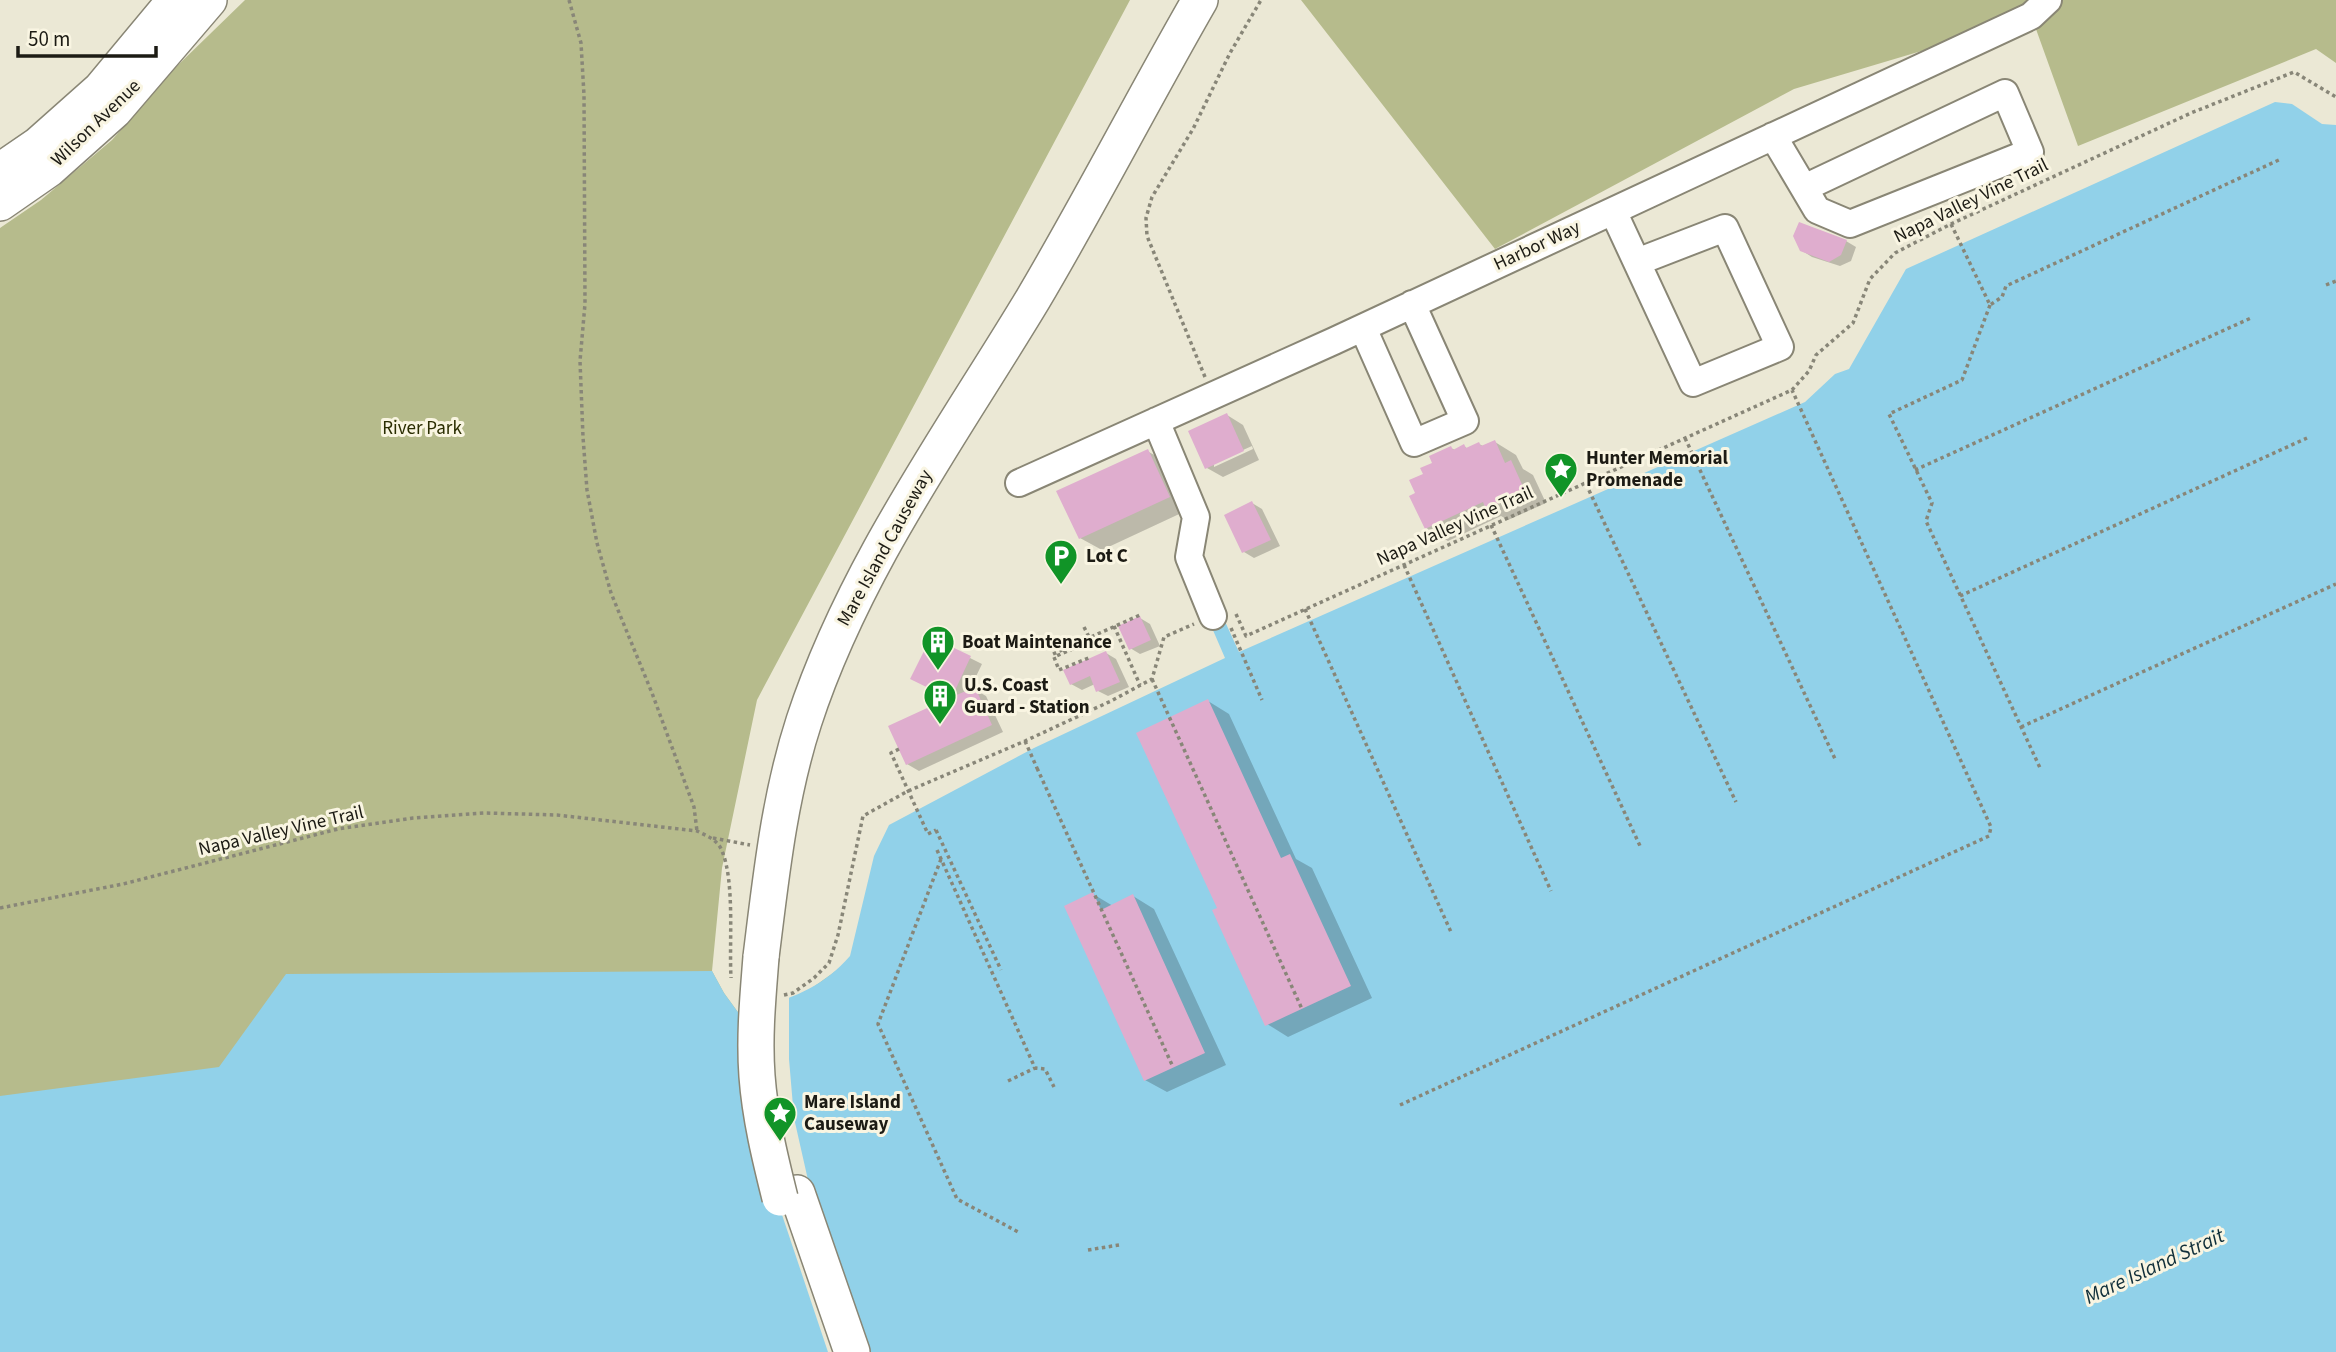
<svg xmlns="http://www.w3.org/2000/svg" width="2336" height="1352" font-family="'Source Sans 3',sans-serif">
<rect width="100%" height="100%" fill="#ebe8d5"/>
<path fill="#b6bb8c" d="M245,0H1130L757,700L722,868L712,971L724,993L740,1015L805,993L840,968L938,1180L0,1154V228L41,200L112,140L175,68Z
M1301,0H2336V63L2316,49L2078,146L2032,18L1794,89L1495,249Z"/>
<path fill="#91d1e9" d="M2275,102L2292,104L2322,124L2336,125V1352H0V1096L219,1067L286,974L712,971L724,993L740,1015C783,1000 819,992 850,956L874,856L889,825L1034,748L1225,658L1209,621L1222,615L1239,652L1805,402L1835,374L1849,369L1906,269Z"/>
<path fill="#ebe8d5" d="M789,994V1059L794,1118L808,1180L865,1352H828L765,1164L743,1010Z"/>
<path fill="#0003" fill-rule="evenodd" d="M1846,241L1856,247L1851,261L1840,266L1812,257L1801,250Z
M1227,415L1243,425L1259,460L1223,477L1207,468ZM1252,446L1253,449L1214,467V463Z
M1495,442L1516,455L1523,469L1533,475L1546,503L1508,520L1501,516L1448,541L1426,528L1418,494L1425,475L1451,448L1455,450L1464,446L1468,449L1479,444L1485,447Z
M1147,451L1169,463L1190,509L1102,550L1080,538Z
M1252,503L1262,509L1280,546L1254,558L1244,552Z
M1140,618L1150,624L1160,646L1140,654L1130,648Z
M1106,653L1116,659L1129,687L1108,696L1098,691L1095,684L1082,690L1071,684Z
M970,658L982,664L969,691L974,689L986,696L1003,732L919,771L907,764L952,699L924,685Z
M1208,701L1229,714L1296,859L1312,868L1372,998L1288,1037L1267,1024L1219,909Z
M1093,894L1113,906L1133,896L1154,909L1226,1065L1167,1092L1145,1080Z"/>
<path fill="#dfadce" d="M1799,222L1847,240L1841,255L1829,262L1800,251L1793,236Z
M1227,413L1244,451L1205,469L1188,431Z
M1495,440L1505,463L1511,460L1525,491L1486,509L1483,502L1425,529L1409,496L1415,493L1409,480L1423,474L1420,468L1432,463L1429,456L1451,446L1453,450L1464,444L1466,448L1479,442L1481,446Z
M1148,449L1170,497L1079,539L1056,491Z
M1252,501L1271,540L1242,553L1224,515Z
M1140,616L1151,640L1129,650L1118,626Z
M931,637L971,656L952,697L975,687L992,725L906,765L888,726L949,698L910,679Z
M1106,651L1120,682L1096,692L1090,676L1070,685L1063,670Z
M1208,699L1281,858L1290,854L1351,986L1265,1026L1212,910L1217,908L1136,733Z
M1093,892L1101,910L1133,894L1205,1053L1144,1081L1064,906Z"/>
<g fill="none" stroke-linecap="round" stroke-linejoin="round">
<defs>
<path id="minor" d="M1773,136L1817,210L1850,224L2030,152L2005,93L1804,188
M1613,211L1693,383L1780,347L1725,228L1637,262
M1363,328L1414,443L1465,421L1412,304
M1156,421L1196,517L1189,557L1213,616
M1019,483L1334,341L2031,16L2048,0"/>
<path id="major" d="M0,171L38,145L101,89L175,0
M0,203L49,169L114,111L209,0
M761,957C771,877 779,798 804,721C854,568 951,435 1033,299C1091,201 1143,99 1200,0
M797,1193L852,1352"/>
</defs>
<use href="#minor" stroke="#898675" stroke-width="30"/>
<use href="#major" stroke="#898675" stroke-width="38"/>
<path stroke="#888678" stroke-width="3.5" stroke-dasharray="3.5 3.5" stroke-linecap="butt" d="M569,0L581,43L584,95L585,304L580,361L583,437L587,490L597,543L611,593L652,693L694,807L697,831
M1951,224L1990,305L2002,297L2006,286L2281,159
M2326,285L2336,281
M1990,305L1962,380L1889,414L1932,503L1926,521L2041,770
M1205,377L1147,236L1146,218L1152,197L1193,129L1230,53L1261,0
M1685,438L1836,761
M1915,470L2251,318
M1586,484L1736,802
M1491,525L1641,848
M1404,565L1551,891
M1960,596L2307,438
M1305,609L1451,932
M1236,614L1246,636L1792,390L1809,371L1816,355L1853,323L1870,279L1895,253L1951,224L2191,113L2294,72L2336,97
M1114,626L1140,685
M1084,627L1091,641L1054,657L1059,670L1091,657
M1231,628L1262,700
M1053,654L1140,615
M1152,679L1302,1009
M2021,727L2336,584
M1025,741L1037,768
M899,749L891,753L928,834L936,830
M1037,768L1173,1067
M936,830L1001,970
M713,838L750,845
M937,850L1035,1068L1045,1069L1054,1087
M941,859L878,1024L957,1199L1020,1233
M0,908L123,884L338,829L413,818L485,813L557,815L697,831C707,836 718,840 722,851C735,882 729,943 731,978
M784,995L793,993L814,978L829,963L838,935L863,816L908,791L1025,741L1111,701L1152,679L1164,637L1194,624
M1008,1081L1035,1068
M1400,1105L1989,836L1991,827L1792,390
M1088,1250L1119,1245"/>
<use href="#minor" stroke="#fff" stroke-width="26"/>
<use href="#major" stroke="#fff" stroke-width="35"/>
<defs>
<path id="major-bridge" d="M761,957C758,996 754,1036 757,1076C760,1117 770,1158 780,1198"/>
</defs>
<use href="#major-bridge" stroke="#898675" stroke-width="38" stroke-linecap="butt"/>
<use href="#major-bridge" stroke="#fff" stroke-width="35"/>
</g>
<defs>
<symbol id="sight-pin" viewBox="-11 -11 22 30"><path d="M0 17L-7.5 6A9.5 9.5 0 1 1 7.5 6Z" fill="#119427" stroke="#f9f5e2"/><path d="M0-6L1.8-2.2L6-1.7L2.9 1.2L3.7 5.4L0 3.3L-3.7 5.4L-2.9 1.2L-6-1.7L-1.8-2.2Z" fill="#fff"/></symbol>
<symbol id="parking-pin" viewBox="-11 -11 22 30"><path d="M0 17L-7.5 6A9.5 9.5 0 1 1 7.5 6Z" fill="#119427" stroke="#f9f5e2"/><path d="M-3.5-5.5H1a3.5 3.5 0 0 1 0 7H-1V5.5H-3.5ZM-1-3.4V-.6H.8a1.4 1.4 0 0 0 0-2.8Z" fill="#fff"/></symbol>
<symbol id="building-pin" viewBox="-11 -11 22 30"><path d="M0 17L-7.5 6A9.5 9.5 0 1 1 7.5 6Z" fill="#119427" stroke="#f9f5e2"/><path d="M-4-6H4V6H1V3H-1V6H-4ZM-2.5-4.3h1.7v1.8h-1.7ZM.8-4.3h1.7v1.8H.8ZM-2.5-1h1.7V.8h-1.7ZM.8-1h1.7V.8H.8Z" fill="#fff"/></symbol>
</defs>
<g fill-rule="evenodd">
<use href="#sight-pin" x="1542" y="450" width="38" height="52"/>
<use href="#parking-pin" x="1042" y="537" width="38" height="52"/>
<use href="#building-pin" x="919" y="623" width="38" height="52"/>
<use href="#building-pin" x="921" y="677" width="38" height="52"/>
<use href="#sight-pin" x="761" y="1094" width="38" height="52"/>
</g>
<g text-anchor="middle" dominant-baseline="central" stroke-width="6" stroke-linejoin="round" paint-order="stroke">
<g font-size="19" fill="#1c1b14" stroke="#f9f5e2">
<text transform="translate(96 123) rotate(-44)">Wilson Avenue</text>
<text transform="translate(1971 201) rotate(-26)">Napa Valley Vine Trail</text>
<text transform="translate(1537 246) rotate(-25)">Harbor Way</text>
<text transform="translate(1455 526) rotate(-24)">Napa Valley Vine Trail</text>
<text transform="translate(885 548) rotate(-61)">Mare Island Causeway</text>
<text transform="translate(281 831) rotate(-13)">Napa Valley Vine Trail</text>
</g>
<g font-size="19" fill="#2a2d01" stroke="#f9f5e2">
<text x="422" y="428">River Park</text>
</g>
<g font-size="19" font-weight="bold" fill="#1c1b14" stroke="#f9f5e2" text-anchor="start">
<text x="1586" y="458">Hunter Memorial<tspan x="1586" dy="22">Promenade</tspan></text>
<text x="1086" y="556">Lot C</text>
<text x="962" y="642">Boat Maintenance</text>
<text x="964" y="685">U.S. Coast<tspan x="964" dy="22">Guard - Station</tspan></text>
<text x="804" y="1102">Mare Island<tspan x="804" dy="22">Causeway</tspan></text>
</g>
<g font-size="21" font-style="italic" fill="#102f3a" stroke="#f9f5e2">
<text transform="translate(2154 1266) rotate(-25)">Mare Island Strait</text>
</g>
</g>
<path d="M18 46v10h138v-10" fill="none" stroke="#1c1b14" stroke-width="3.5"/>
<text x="28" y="46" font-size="21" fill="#1c1b14" stroke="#f9f5e2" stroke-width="5" paint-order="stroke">50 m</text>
</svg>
